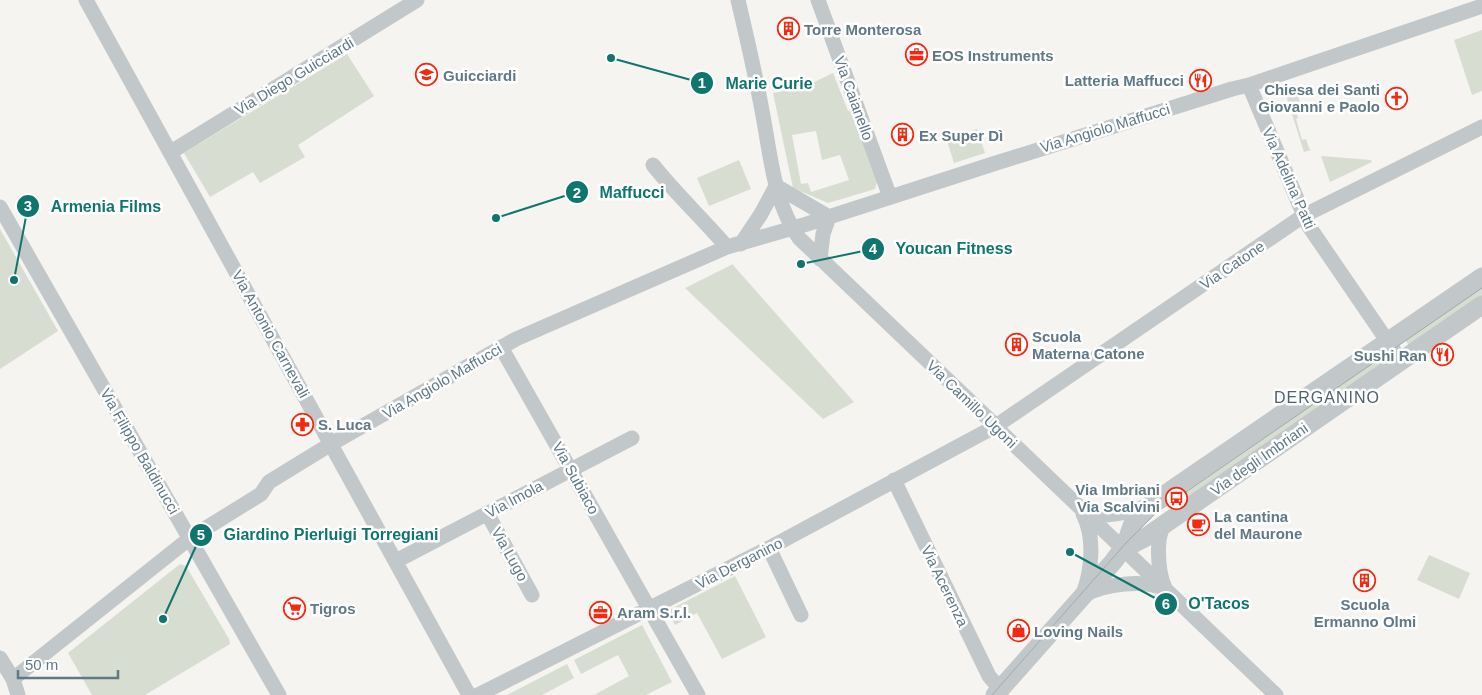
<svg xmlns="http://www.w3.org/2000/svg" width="1482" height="695" font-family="Helvetica,sans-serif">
<rect width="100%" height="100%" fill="#f5f4f0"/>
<path fill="#d7ddd1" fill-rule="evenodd" d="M1482,30V91L1472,95L1454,40Z
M347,54L374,96L298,145L305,157L260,183L253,172L210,197L184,153Z
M833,73L848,111L850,110L877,182L875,189L828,203L793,188L773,93L806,86ZM816,131L822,160L840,155L849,180L811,192L808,183L801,184L792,135Z
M1296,88L1300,103L1294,105L1298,118L1296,119L1302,140L1306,139L1309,148L1311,150L1304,152L1285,92Z
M977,129L985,153L954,163L947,141L972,134L971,131Z
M1321,156L1371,160L1372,162L1330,182Z
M739,160L751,189L709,206L697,178Z
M0,229L58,331L0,369Z
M733,264V265L854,402L823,419L685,288Z
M1482,283V300L1410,347L1404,338Z
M1380,355L1386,364L1174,509L1168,499Z
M1429,555L1470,573L1459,599L1417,580Z
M180,564L186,566L229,639L230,644L145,695H92L68,653Z
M735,576L766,637L722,659L697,613L675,625L667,611Z
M642,625L672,682L646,695H594L629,676L618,655L581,674L574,660Z
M567,664L574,678L542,695H507Z"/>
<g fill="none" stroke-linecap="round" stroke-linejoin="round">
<path stroke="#c2c7ca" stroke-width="15" d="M86,0L469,695
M738,0C747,38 756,77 763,116C771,158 774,203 799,238L996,426L1002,433C1093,521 1185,607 1276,695
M818,0L890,197
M1249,85L1308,225L1401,361
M171,152L417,0
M653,165C676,194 703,219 727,247
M776,186L829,217
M0,207L279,695
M741,244L761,214L776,186
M820,259L823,234L829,217
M501,347L698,695
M894,480L989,676L1000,689
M1083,511C1096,520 1136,512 1150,504
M487,513L532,595
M769,548L801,615
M396,561L632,438
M1165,588C1158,573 1154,534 1167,522
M1083,594C1092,570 1095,537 1083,514
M1085,595C1104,584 1144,579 1165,589
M0,658L13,679L18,695
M13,679L190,538L261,494L269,482L331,444L516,339L727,247L807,224L993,164L1232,89L1249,85L1482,6
M478,695L769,548L996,426L1303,216L1482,127"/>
<path stroke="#c2c7ca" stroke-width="19" d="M1123,549L1146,537L1482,305
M995,695L1113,562L1125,546L1133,523L1151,504L1482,277"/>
<path stroke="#a2aaaf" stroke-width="1" d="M992,695L1126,543L1157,512L1482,288"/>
</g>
<defs>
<symbol id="building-ring" viewBox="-11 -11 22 22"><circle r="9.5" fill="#fff" stroke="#f52810" stroke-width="1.5"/><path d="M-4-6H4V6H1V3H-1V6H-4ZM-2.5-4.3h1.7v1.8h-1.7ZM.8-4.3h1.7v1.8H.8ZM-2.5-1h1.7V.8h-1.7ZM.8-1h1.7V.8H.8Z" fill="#f52810"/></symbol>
<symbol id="office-ring" viewBox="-11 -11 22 22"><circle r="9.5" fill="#fff" stroke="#f52810" stroke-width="1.5"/><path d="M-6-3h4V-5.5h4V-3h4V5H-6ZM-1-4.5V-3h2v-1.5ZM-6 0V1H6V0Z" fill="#f52810"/></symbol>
<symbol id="school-ring" viewBox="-11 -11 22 22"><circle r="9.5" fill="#fff" stroke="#f52810" stroke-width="1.5"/><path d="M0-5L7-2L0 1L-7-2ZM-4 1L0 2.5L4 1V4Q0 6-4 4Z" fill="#f52810"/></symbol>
<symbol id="restaurant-ring" viewBox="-11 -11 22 22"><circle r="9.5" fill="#fff" stroke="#f52810" stroke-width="1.5"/><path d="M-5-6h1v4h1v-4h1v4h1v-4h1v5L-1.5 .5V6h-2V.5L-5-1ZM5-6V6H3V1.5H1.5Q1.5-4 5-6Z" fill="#f52810"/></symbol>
<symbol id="church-ring" viewBox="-11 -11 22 22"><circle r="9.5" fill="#fff" stroke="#f52810" stroke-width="1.5"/><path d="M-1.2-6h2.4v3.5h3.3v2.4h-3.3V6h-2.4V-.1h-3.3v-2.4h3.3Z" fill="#f52810"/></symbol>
<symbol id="pharmacy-ring" viewBox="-11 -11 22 22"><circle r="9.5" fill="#fff" stroke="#f52810" stroke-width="1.5"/><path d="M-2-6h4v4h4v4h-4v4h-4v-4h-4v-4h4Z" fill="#f52810"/></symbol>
<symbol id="bus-ring" viewBox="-11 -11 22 22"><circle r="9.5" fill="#fff" stroke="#f52810" stroke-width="1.5"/><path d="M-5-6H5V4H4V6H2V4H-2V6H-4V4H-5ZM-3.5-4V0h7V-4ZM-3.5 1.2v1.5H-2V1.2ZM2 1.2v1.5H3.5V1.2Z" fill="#f52810"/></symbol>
<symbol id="cafe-ring" viewBox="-11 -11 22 22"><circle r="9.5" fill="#fff" stroke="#f52810" stroke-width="1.5"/><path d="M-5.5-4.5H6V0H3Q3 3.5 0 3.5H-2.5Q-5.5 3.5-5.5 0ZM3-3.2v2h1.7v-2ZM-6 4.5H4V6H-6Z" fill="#f52810"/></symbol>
<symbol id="supermarket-ring" viewBox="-11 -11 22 22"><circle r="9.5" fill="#fff" stroke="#f52810" stroke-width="1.5"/><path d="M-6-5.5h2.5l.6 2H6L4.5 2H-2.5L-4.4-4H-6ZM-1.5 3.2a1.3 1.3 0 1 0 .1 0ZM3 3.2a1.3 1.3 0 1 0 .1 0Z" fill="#f52810"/></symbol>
<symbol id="shop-ring" viewBox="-11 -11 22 22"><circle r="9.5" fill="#fff" stroke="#f52810" stroke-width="1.5"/><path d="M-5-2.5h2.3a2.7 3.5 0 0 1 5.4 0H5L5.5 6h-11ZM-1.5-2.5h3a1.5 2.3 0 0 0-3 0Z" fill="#f52810"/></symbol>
</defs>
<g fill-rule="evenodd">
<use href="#building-ring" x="776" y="16" width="25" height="25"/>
<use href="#office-ring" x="904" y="42" width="25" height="25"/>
<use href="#school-ring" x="414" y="62" width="25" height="25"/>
<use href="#restaurant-ring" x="1188" y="68" width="25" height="25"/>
<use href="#church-ring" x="1384" y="86" width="25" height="25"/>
<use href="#building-ring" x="890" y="122" width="25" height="25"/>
<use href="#building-ring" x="1004" y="332" width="25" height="25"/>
<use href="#restaurant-ring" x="1430" y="342" width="25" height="25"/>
<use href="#pharmacy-ring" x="290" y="412" width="25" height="25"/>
<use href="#bus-ring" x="1164" y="486" width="25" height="25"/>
<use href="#cafe-ring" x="1186" y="512" width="25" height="25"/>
<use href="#building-ring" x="1352" y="568" width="25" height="25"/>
<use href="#supermarket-ring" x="282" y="596" width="25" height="25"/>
<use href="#office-ring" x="588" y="600" width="25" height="25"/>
<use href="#shop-ring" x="1006" y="618" width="25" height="25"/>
</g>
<g text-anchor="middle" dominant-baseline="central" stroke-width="5" stroke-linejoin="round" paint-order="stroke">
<g font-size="15" font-weight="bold" fill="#617985" stroke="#fff" text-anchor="start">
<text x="804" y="29">Torre Monterosa</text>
<text x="932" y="55">EOS Instruments</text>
<text x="443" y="75">Guicciardi</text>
<text x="1184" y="80" text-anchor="end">Latteria Maffucci</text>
<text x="1380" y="89" text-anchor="end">Chiesa dei Santi<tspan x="1380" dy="17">Giovanni e Paolo</tspan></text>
<text x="919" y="135">Ex Super Dì</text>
<text x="1032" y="336">Scuola<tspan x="1032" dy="17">Materna Catone</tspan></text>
<text x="1427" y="355" text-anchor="end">Sushi Ran</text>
<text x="318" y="424">S. Luca</text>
<text x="1160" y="489" text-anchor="end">Via Imbriani<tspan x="1160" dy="17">Via Scalvini</tspan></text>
<text x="1214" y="516">La cantina<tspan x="1214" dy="17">del Maurone</tspan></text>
<text x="1365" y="604" text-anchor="middle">Scuola<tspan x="1365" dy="17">Ermanno Olmi</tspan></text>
<text x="310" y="608">Tigros</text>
<text x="617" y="612">Aram S.r.l.</text>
<text x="1034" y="631">Loving Nails</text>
</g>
<g font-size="15" fill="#617985" stroke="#fff">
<text transform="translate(294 76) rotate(-31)">Via Diego Guicciardi</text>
<text transform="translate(854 98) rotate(70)">Via Caianello</text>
<text transform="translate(1105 128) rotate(-17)">Via Angiolo Maffucci</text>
<text transform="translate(1289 178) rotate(66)">Via Adelina Patti</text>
<text transform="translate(1232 265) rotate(-34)">Via Catone</text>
<text transform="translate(271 334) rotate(61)">Via Antonio Carnevali</text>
<text transform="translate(442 381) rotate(-30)">Via Angiolo Maffucci</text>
<text transform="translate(972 404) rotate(44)">Via Camillo Ugoni</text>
<text transform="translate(140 451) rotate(60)">Via Filippo Baldinucci</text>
<text transform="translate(1259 459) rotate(-35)">Via degli Imbriani</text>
<text transform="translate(576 478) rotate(61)">Via Subiaco</text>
<text transform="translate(514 499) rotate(-28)">Via Imola</text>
<text transform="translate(510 554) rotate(61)">Via Lugo</text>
<text transform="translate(739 563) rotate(-27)">Via Derganino</text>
<text transform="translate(945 586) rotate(64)">Via Acerenza</text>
</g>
<g font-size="16" letter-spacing="1" fill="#4f6169" stroke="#fff">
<text x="1327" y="397">DERGANINO</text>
</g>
</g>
<path fill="none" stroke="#0f766e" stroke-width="2" d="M611 58L702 83M496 218L577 192M14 280L28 206M801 264L873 249M163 619L201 535M1070 552L1166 604"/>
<g fill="#0f766e" stroke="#fff" stroke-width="2">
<circle cx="611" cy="58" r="5"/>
<circle cx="496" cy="218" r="5"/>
<circle cx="14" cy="280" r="5"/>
<circle cx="801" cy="264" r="5"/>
<circle cx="163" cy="619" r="5"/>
<circle cx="1070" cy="552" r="5"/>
<circle cx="702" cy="83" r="12"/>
<circle cx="577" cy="192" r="12"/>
<circle cx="28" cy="206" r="12"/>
<circle cx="873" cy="249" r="12"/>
<circle cx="201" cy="535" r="12"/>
<circle cx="1166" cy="604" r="12"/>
</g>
<g font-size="15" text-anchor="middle" font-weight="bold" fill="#fff">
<text x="702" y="88">1</text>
<text x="577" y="198">2</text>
<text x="28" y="211">3</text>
<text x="873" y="254">4</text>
<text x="201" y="540">5</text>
<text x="1166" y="609">6</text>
</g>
<g font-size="16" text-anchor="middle" font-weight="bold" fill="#0f766e" stroke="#fff" stroke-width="5" stroke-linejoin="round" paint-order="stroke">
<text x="769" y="89">Marie Curie</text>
<text x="632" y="198">Maffucci</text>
<text x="106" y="212">Armenia Films</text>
<text x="954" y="254">Youcan Fitness</text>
<text x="331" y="540">Giardino Pierluigi Torregiani</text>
<text x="1219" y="609">O'Tacos</text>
</g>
<path d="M18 670v8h100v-8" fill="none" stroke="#617985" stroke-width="2.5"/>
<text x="25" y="670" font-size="15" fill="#617985" stroke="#ffffff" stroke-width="4" paint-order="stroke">50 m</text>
</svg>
